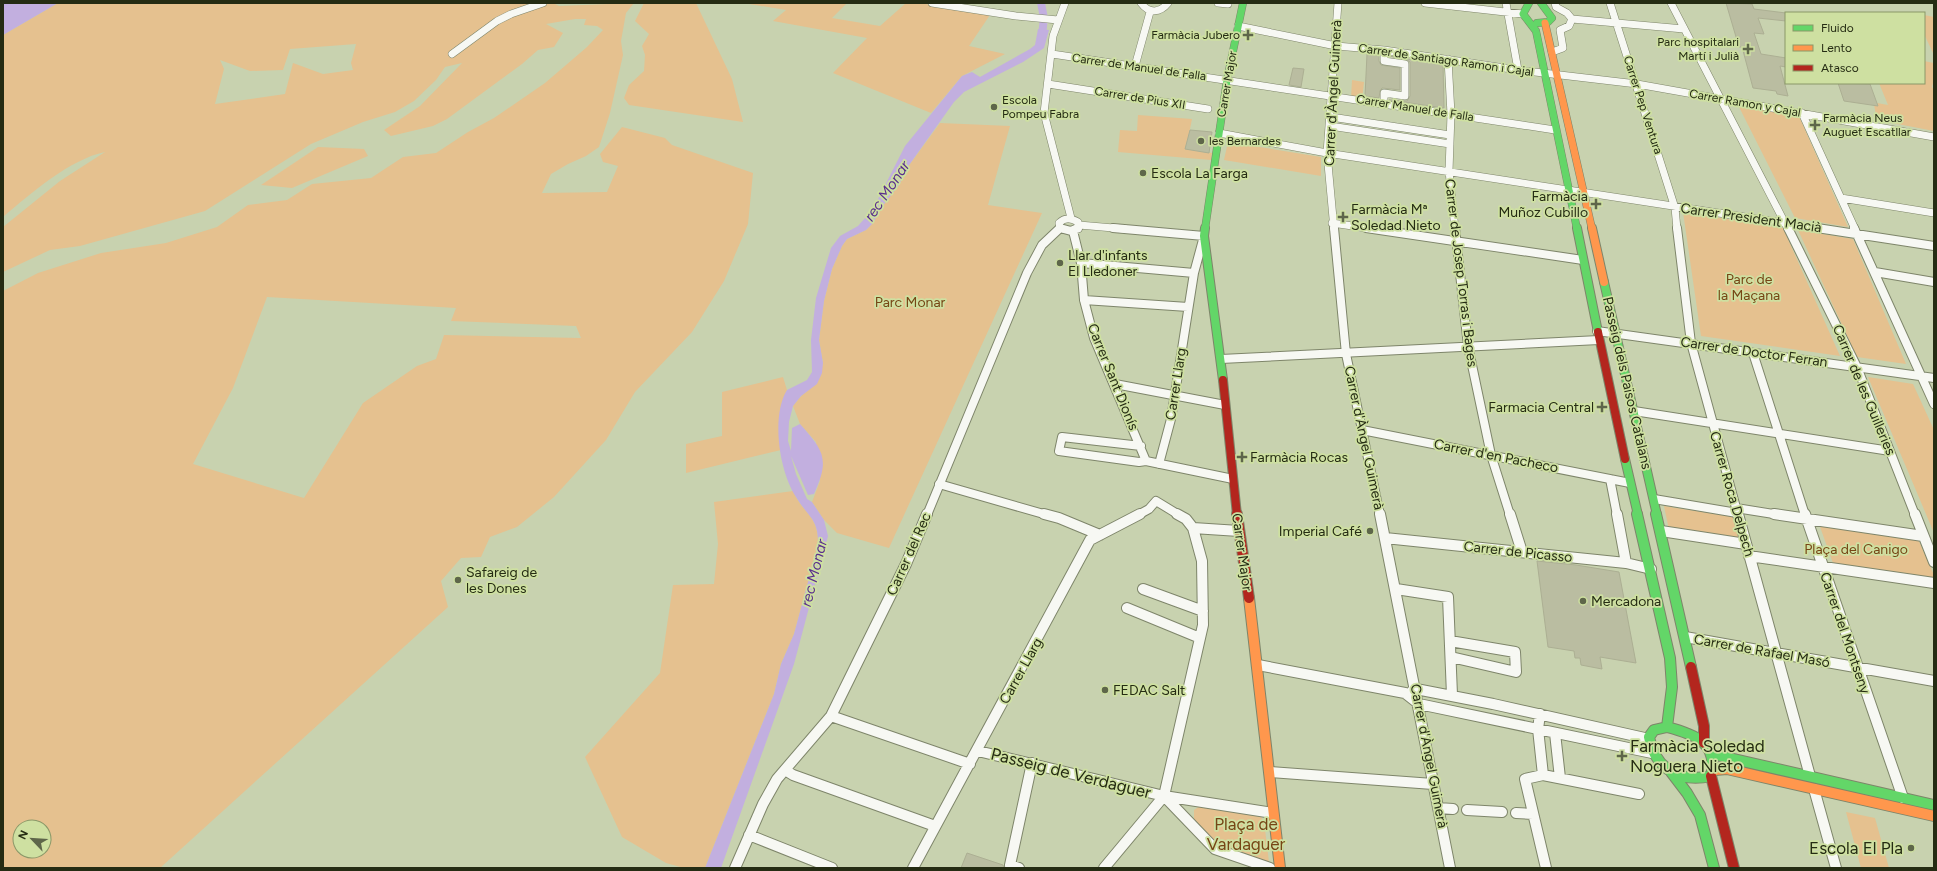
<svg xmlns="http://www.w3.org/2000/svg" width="1937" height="871" font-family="Figtree,sans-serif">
<rect width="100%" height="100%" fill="#c8d2af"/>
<path fill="#e5c18f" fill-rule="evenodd" d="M58,3H553L559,6L634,3L626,13L621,41L623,55L610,113L599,147L586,156L568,164L551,174L542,193L607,192L618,166L603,162L600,154L622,127L665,138L672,145L753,173L748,224L724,281L692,332L635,392L606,440L554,497L517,527L490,537L481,557L461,558L441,581L448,607L160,868H3V291L38,273L101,253L166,243L217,227L248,205L287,200L312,184L371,178L403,157L436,153L468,132L494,118L545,83L587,47L603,30L597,26L584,25L586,19H575L546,24L563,33L554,47L538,50L522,64L447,119L433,126L391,136L384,130L420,106L462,63L445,67L436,80L414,101L395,112L363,122L311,144L205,211L80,246L50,250L3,272V227L60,181L105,152C70,159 30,194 3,217V35ZM356,44L351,63L353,70L323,74L293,63L285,94L215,104L224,69L220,60L250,71L283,70L290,49ZM267,297L456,308L451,321L576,326L581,338L444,335L436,359L417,366L363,403L304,498L193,464L233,388ZM20,827H44V851H20Z
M644,3H696L732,79L743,122L629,105L624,98L629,85L644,71L645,55L642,46L649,34L635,21Z
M743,3H847L832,18L880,26L906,3H920L990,15L969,46L1005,54L962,76L931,113L833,73L867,38L773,21L786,10Z
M1924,15L1934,17V55L1924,34Z
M1924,61L1934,63V79L1932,87L1934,90V131L1877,120L1874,105L1878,106L1877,103L1888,105L1879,83H1924Z
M1352,80L1364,82L1362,100L1351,98Z
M1738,105L1799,116L1848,227L1795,218Z
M1138,115L1192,119L1186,149L1212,153L1211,160L1118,152L1120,130L1137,131Z
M940,123L1010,126L988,205L1042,213L889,548L837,533L824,520L812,502L820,481L816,442L800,424L793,406L801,396L816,384L823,363L819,340L824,301L832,269L842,246L847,239L866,230L873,223L881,208L899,185L907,168Z
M1228,142L1321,157V176L1224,160Z
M318,147L364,149L368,156L292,188L261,185Z
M1683,212L1783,228L1840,356L1701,336Z
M1798,230L1853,239L1906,364L1857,357Z
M783,377L787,390L780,410L781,450L686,473V444L722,436V392Z
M1868,377L1913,384L1934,430V533Z
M793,491C803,514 819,515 818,545L794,634L781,664L774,694L705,868H684L666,863L622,837L585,757L660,673L673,585L714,584L718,544L714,502Z
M1664,506L1734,517L1741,542L1669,530Z
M1819,524L1918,539L1934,575V580L1834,566Z
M1200,806L1261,817L1264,821L1269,862L1218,844L1194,822V810Z
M1846,812L1875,818L1889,868H1861Z"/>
<path fill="#c2afdf" d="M3,3H58L3,35Z
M1038,29L1049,30L1044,48L1023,62L964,92L954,102L907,168L899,185L881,208L873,223L866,230L847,239L842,246L832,269L824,301L819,340L823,363L822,373L817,384L801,396L793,406L789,422L788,441L791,451L792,428L800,424C824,451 830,459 814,494L808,495L791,456L796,474L807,499L812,502L824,520L828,536L794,664L721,868H705L774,694L781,664L794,634L818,545C819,519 808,517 796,497C779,471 771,416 787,390L807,380L812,372L811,340L816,298L831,248L840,236L858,226L873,209L905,146L962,76L972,72L980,77L1030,49L1035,45Z"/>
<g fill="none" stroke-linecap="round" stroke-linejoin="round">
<path fill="#c2afdf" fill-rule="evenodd" d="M1037,3H1045L1048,18L1045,44L1041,46L1037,44L1040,18Z"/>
</g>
<path fill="#babda1" stroke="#acaf93" d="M1726,3L1752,4L1754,9L1786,13V21L1758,18L1764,34L1754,33L1761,54L1786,58V67L1780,66L1788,96L1777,94L1776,91L1753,88L1742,47H1739Z
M1367,54L1379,55V61L1381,65L1400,68V90L1382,88L1380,91L1379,98L1365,96Z
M1389,56L1443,64L1444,108L1389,100L1407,101L1410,96V62L1406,59Z
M1293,68L1304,69L1301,87L1289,85Z
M1838,83L1870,84L1878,106L1844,101Z
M1190,130L1212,132L1209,153L1185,149Z
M1537,561L1576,565L1619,572L1636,663L1600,657L1602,669L1581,665L1580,658H1575L1574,651L1548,647Z
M967,853L1003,865L1004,868H961Z"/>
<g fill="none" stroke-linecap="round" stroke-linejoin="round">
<defs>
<path id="street-far2" d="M932,3L1016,16L1058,20
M1065,3L1053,36L1044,113L1071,218
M1141,3C1149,14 1160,13 1168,3
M1218,3L1228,4
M1425,3L1523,14
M1506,3L1518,70
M1610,3L1675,208L1677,229
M1671,3L1788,229
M1572,19L1684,29
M1238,26L1336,46L1384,50L1518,70L1637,84L1934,137
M1384,50V61L1405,64V96L1384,93V103
M1552,52L1563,48L1560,30L1569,26L1572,19L1567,13L1556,7L1555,3
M452,54L497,21L511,14L543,3
M1052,54L1555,130
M1448,59L1451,114L1449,171L1455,229
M1135,66L1150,12
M1048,84L1208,109
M1802,113L1855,229
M1331,117L1450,135
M1330,126L1450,144
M1219,133L1327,153L1823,229
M1841,198L1934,213
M1332,223L1373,229
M1079,225L1125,229
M1059,229L1060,228
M1063,229L1060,228L1059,223C1065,217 1071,218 1078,222V229
M1334,229L1327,153L1338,3"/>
<path id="street-far1" d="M1060,228L1071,231L1078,228
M1113,228L1204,236L1194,273L1171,419L1159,464
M1334,228L1346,354L1380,515
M1366,228L1583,260
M1455,228L1468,346L1491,455L1510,515
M1677,228L1691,343L1738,515
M1788,228L1857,367L1915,515
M1817,228L1934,246
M1854,228L1934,404
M1073,231L1081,263L1084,300L1094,338L1146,461
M1081,263L1194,273
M1875,272L1934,282
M1084,300L1188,307
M1597,331L1934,378
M1753,353L1805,515
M1221,359L1599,340
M1115,384L1225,405
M1634,411L1890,451
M1362,430L1630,483
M1141,446L1062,437L1059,451L1139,462L1146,461L1233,479
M1610,479L1617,515
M939,484L1047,515
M1654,499L1737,513
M1736,508L1780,515
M927,515L1027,273L1042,245L1060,228
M1138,515L1149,509L1156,501L1179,515"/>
<path id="street" d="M1044,514L1059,518L1100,535
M1177,514L1186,519L1193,528L1239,531
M1380,514L1450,868
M1510,514L1522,552
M1617,514L1626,563
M1738,514L1810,776
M1774,514L1923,536
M1805,514L1903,798
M1915,514L1934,562
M1661,531L1746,544
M1385,538L1626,563L1651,569
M1749,556L1934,583
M1143,589L1203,611
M1396,589L1448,597L1452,695
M1127,608L1200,638
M1685,637L1934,681
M1450,641L1515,652L1516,672L1451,657
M1258,665L1405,693L1419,704L1652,753
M1412,691L1416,689L1493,704L1649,739
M1540,714L1538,729L1543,775
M831,716L970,764
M1555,733L1560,778
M978,751L1164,796L1273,813
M785,770L793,775L935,826
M1270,772L1433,784
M1814,789L1836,868
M1164,796L1215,849L1270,868
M1438,808L1453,809
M1467,810L1502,812
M1516,813L1533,814
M749,835L832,868
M735,868L763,804L777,779L831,716L906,564L927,514
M913,868L1090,540L1140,514
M1019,868L1010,865L1032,763
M1104,868L1164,796L1203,625L1202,561L1193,528
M1546,868L1525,779L1543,775L1639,794"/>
<path id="fast-far2" d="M1529,3L1523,14L1536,31L1577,229
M1537,23L1548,22L1552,18L1541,3
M1205,229L1227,80L1243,3"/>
<path id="fast-far1" d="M1205,228L1204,236L1223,380
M1577,228L1598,332
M1604,282L1657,515
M1625,459L1638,515"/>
<path id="fast" d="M1637,514L1670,658L1672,687L1667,727
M1656,514L1691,667
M1667,727C1694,734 1719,743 1711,776C1680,783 1655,769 1649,737L1654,730Z
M1712,754L1934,805
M1671,772L1687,793L1700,815L1714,868"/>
<path id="slow-far2" d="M1545,23L1592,229"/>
<path id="slow-far1" d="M1592,228L1604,282"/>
<path id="slow" d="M1249,598L1280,868
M1715,770L1727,769L1934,816"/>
<path id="jam-far1" d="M1598,332L1625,459
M1223,380L1237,515"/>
<path id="jam" d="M1237,514L1249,598
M1691,667L1704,726V743
M1711,776L1734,868"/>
</defs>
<use href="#street-far2" stroke="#7e856a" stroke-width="8"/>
<use href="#street-far1" stroke="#7e856a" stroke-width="10"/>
<use href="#street" stroke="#7e856a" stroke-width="12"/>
<use href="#fast-far2" stroke="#7e856a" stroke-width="8"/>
<use href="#fast-far1" stroke="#7e856a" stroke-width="10"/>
<use href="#fast" stroke="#7e856a" stroke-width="12"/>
<use href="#slow-far2" stroke="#7e856a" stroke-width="8"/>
<use href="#slow-far1" stroke="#7e856a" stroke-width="10"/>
<use href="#slow" stroke="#7e856a" stroke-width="12"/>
<use href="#jam-far1" stroke="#7e856a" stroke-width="10"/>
<use href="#jam" stroke="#7e856a" stroke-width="12"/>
<use href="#street-far2" stroke="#f7f8f3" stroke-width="7"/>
<use href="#street-far1" stroke="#f7f8f3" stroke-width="8"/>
<use href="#street" stroke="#f7f8f3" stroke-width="10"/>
<use href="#fast-far2" stroke="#63d668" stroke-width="7"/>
<use href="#fast-far1" stroke="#63d668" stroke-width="8"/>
<use href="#fast" stroke="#63d668" stroke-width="10"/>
<use href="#slow-far2" stroke="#ff974d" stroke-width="7"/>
<use href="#slow-far1" stroke="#ff974d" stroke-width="8"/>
<use href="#slow" stroke="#ff974d" stroke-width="10"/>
<use href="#jam-far1" stroke="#b3261e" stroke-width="8"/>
<use href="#jam" stroke="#b3261e" stroke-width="10"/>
</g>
<g fill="#5e664a" stroke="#cee0a1" stroke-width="1.5">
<path d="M1246 29h4v4h4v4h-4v4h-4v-4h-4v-4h4z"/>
<path d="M1746 43h4v4h4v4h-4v4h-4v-4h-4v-4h4z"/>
<circle cx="994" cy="107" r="4"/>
<path d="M1813 119h4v4h4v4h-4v4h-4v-4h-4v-4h4z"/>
<circle cx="1201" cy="141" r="4"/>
<circle cx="1143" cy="173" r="4"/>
<path d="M1594 198h4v4h4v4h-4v4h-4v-4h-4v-4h4z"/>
<path d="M1341 211h4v4h4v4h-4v4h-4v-4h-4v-4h4z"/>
<circle cx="1060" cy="263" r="4"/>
<path d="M1600 401h4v4h4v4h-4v4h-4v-4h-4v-4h4z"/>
<path d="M1240 451h4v4h4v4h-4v4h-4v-4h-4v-4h4z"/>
<circle cx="1370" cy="531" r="4"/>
<circle cx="458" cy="580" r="4"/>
<circle cx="1583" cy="601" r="4"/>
<circle cx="1105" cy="690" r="4"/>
<path d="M1620 750h4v4h4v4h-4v4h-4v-4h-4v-4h4z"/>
<circle cx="1911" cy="848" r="4"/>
</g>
<g text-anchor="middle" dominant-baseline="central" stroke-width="3.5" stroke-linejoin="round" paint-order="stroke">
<g font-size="12" fill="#252c13" stroke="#cee0a1" text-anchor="start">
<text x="1240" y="35" text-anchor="end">Farmàcia Jubero</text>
<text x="1739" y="42" text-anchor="end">Parc hospitalari<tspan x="1739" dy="14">Martí i Julià</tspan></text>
<text x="1002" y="100">Escola<tspan x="1002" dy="14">Pompeu Fabra</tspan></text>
<text x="1823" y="118">Farmàcia Neus<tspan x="1823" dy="14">Auguet Escatllar</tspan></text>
<text x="1209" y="141">les Bernardes</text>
</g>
<g font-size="12" fill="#252c13" stroke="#cee0a1">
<text transform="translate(1446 60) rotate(8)">Carrer de Santiago Ramon i Cajal</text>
<text transform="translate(1139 67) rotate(8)">Carrer de Manuel de Falla</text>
<text transform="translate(1227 84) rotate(-80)">Carrer Major</text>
<text transform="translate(1140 98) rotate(9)">Carrer de Pius XII</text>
<text transform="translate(1745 103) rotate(10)">Carrer Ramon y Cajal</text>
<text transform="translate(1643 105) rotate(72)">Carrer Pep Ventura</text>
<text transform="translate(1415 108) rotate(9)">Carrer Manuel de Falla</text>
</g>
<g font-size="14" fill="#252c13" stroke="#cee0a1">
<text transform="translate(1333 93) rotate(-87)">Carrer d'Àngel Guimerà</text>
<text transform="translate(1751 218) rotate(8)">Carrer President Macià</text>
<text transform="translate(1461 273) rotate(83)">Carrer de Josep Torras i Bages</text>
<text transform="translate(1754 352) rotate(8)">Carrer de Doctor Ferran</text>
<text transform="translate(1113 377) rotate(68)">Carrer Sant Dionís</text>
<text transform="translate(1627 383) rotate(77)">Passeig dels Països Catalans</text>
<text transform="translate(1176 384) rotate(-81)">Carrer Llarg</text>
<text transform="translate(1864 390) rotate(67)">Carrer de les Guilleries</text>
<text transform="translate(1364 438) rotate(78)">Carrer d'Àngel Guimerà</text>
<text transform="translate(1496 456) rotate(11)">Carrer d'en Pacheco</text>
<text transform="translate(1732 494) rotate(74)">Carrer Roca Delpech</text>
<text transform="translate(1242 552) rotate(82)">Carrer Major</text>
<text transform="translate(1518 552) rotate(6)">Carrer de Picasso</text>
<text transform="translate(909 554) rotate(-66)">Carrer del Rec</text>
<text transform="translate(1845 633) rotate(71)">Carrer del Montseny</text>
<text transform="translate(1762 651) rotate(10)">Carrer de Rafael Masó</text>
<text transform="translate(1021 671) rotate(-61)">Carrer Llarg</text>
<text transform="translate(1429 756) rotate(79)">Carrer d'Àngel Guimerà</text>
</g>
<g font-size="14" fill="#252c13" stroke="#cee0a1" text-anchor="start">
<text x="1151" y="173">Escola La Farga</text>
<text x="1588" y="196" text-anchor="end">Farmàcia<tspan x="1588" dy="16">Muñoz Cubillo</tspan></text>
<text x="1351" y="209">Farmàcia Mª<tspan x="1351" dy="16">Soledad Nieto</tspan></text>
<text x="1068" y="255">Llar d'infants<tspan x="1068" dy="16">El Lledoner</tspan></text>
<text x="1594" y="407" text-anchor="end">Farmacia Central</text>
<text x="1250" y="457">Farmàcia Rocas</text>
<text x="1362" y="531" text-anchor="end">Imperial Café</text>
<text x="466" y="572">Safareig de<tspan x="466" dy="16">les Dones</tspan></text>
<text x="1591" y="601">Mercadona</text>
<text x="1113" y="690">FEDAC Salt</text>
</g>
<g font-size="14" fill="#764615" stroke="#cee0a1">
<text x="1749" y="279">Parc de<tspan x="1749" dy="16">la Maçana</tspan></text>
<text x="910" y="302">Parc Monar</text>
<text x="1856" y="549">Plaça del Canigo</text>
</g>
<g font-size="15" font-style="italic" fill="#5a2e8d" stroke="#cee0a1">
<text transform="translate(887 191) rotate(-56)">rec Monar</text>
<text transform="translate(814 573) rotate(-76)">rec Monar</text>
</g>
<g font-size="17" fill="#252c13" stroke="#cee0a1" text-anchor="start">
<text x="1630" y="746">Farmàcia Soledad<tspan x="1630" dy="20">Noguera Nieto</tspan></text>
<text x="1903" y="848" text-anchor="end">Escola El Pla</text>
</g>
<g font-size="17" fill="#252c13" stroke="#cee0a1">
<text transform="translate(1071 773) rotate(14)">Passeig de Verdaguer</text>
</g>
<g font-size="17" fill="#764615" stroke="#cee0a1">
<text x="1246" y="824">Plaça de<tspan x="1246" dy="20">Vardaguer</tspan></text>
</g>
</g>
<rect width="1937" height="871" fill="none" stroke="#252c13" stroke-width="8"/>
<rect x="1785" y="12" width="140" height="72" fill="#cee0a1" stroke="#8a9868"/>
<rect x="1793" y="25" width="20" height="6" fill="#63d668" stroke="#8a9868"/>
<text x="1821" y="32" font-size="12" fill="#252c13">Fluido</text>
<rect x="1793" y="45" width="20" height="6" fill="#ff974d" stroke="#8a9868"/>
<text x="1821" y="52" font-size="12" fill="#252c13">Lento</text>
<rect x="1793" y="65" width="20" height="6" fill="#b3261e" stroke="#8a9868"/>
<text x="1821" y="72" font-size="12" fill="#252c13">Atasco</text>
<g transform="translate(32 839) rotate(295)"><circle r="19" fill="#cee0a1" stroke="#8a9868"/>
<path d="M0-3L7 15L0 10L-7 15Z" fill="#5e664a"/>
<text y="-6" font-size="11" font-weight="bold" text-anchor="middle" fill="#252c13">N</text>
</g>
</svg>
